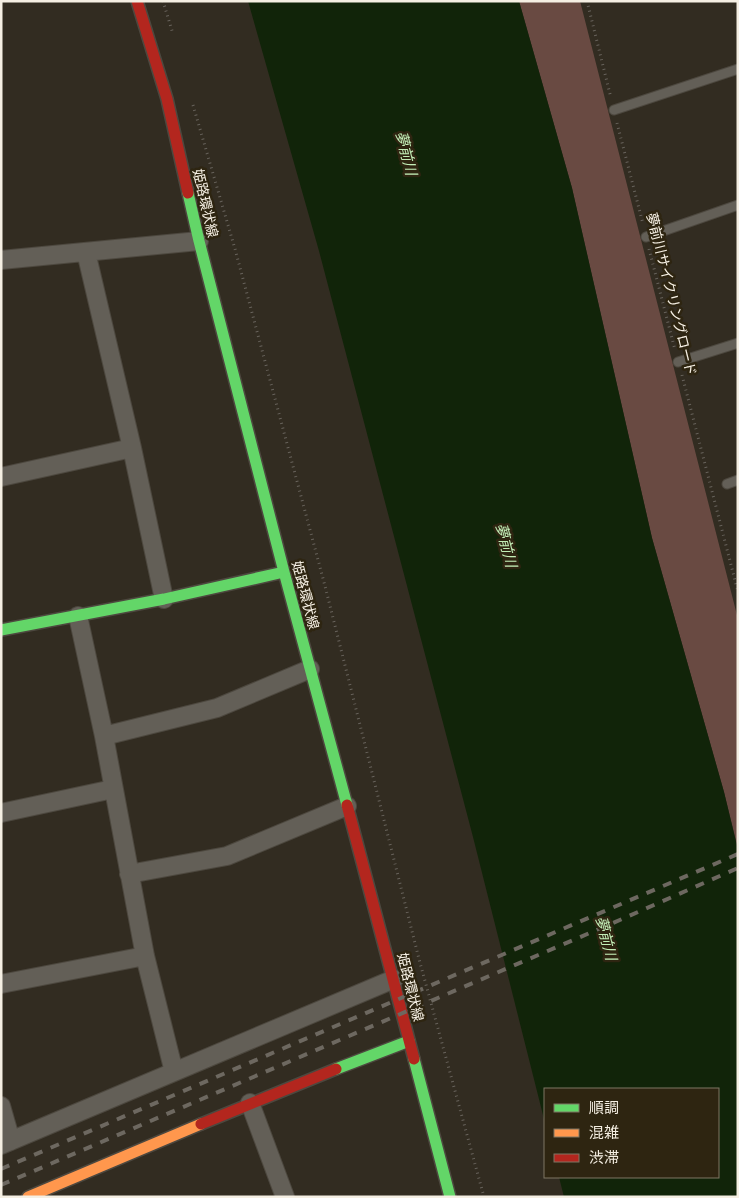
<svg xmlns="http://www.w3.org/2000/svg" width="739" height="1198" font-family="Commissioner,'Noto Sans JP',sans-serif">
<rect width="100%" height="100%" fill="#322c21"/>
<path fill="#694a42" d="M519,1H580L738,619V849L724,792L652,538L572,188Z"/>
<path fill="#112409" d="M248,1H519L572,188L652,538L724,792L738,850V1197H564L559,1177H718V1089H545V1123L473,837L319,251Z"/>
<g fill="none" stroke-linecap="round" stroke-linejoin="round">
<defs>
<path id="lane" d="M614,110L738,69
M646,237L738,205
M678,362L738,343
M727,484L738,480"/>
<path id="street" d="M86,252L132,448L164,599
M1,260L199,241
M1,477L132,448
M78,616L104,736L145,956L174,1072
M104,736L217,708L310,669
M1,813L113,789
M129,874L227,856L347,806
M1,984L145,956
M250,1103L285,1197
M1,1106L11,1141
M1,1145L394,979"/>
<path id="fast" d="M188,193L199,241L284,572L347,805
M1,630L164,599L284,572
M414,1059L450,1197
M336,1069L409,1041"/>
<path id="slow" d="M28,1197L201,1124"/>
<path id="jam" d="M137,1L167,99L188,193
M347,805L414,1059
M201,1124L336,1069"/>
</defs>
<use href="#lane" stroke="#4d483f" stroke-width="11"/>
<use href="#street" stroke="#4d483f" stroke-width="20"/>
<use href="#fast" stroke="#4d483f" stroke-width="14"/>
<use href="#slow" stroke="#4d483f" stroke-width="14"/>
<use href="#jam" stroke="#4d483f" stroke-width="14"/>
<path stroke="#68635c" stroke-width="3" stroke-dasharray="1 4" stroke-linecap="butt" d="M163,1L173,34
M587,1L611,98
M193,105L235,249L325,586L419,959L484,1197
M617,123L643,224
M649,249L675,350
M682,375L738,592"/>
<use href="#lane" stroke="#635f57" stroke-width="9"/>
<use href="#street" stroke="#635f57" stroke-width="18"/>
<use href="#fast" stroke="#63d668" stroke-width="11"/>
<use href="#slow" stroke="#ff974d" stroke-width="11"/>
<use href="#jam" stroke="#b3261e" stroke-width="11"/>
<path stroke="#6d6860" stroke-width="4" stroke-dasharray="9 9" stroke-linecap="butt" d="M1,1169L738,854
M1,1185L613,923L738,868"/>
</g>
<g text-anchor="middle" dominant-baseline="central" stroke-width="5" stroke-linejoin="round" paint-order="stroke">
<g font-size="14" fill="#f5efe3" stroke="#2e2511">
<text transform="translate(206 203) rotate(77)">姫路環状線</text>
<text transform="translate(672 294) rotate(76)">夢前川サイクリングロード</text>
<text transform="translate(306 595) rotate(75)">姫路環状線</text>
<text transform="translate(411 987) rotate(76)">姫路環状線</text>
</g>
<g font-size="15" font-style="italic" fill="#c2edb6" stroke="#2e2511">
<text transform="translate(407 153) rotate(76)">夢前川</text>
<text transform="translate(507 545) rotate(76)">夢前川</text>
<text transform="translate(607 938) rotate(76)">夢前川</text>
</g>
</g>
<rect width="739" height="1198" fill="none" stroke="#f5efe3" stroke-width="5"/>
<rect x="544" y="1088" width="175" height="90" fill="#2e2511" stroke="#7e7665"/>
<rect x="554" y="1104" width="25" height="8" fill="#63d668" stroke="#7e7665"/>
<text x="589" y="1113" font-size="15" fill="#f5efe3">順調</text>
<rect x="554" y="1129" width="25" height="8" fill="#ff974d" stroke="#7e7665"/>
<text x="589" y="1138" font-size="15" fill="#f5efe3">混雑</text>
<rect x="554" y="1154" width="25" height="8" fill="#b3261e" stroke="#7e7665"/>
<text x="589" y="1163" font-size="15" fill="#f5efe3">渋滞</text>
</svg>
